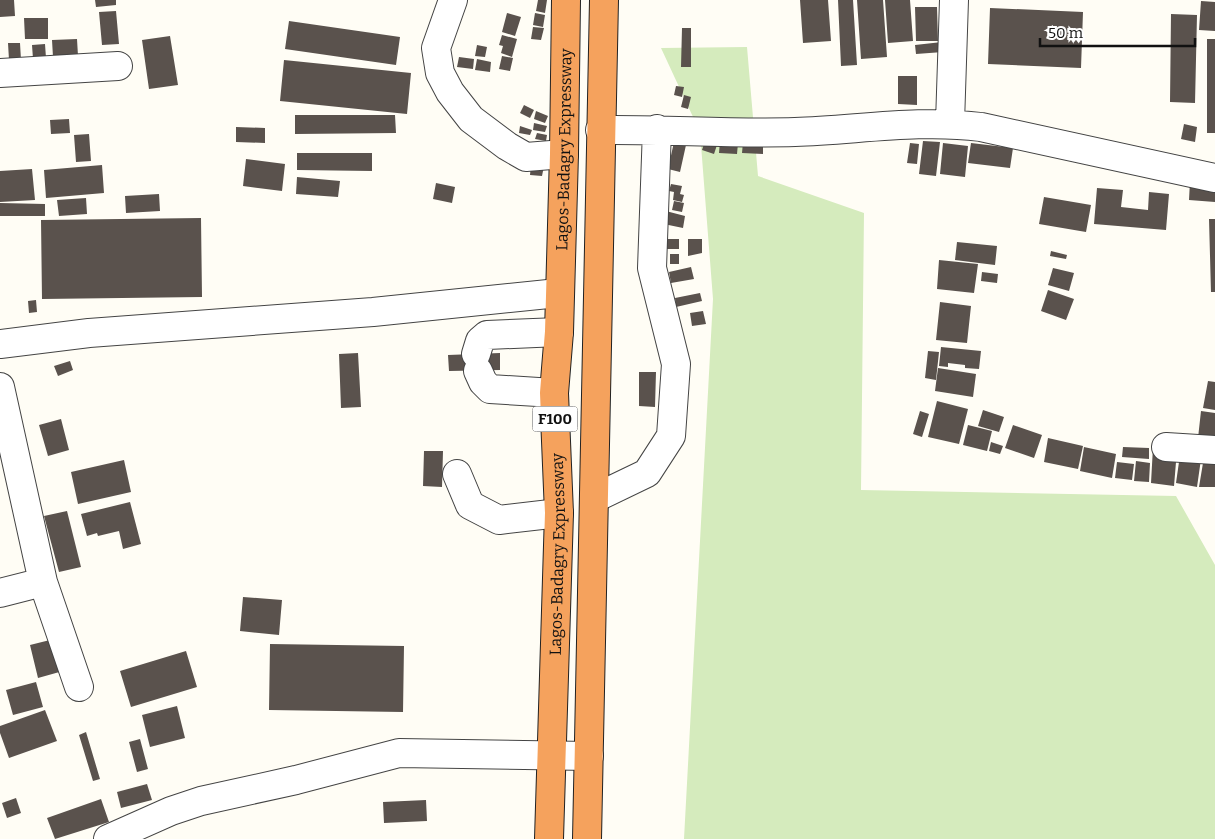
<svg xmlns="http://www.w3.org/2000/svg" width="1215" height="839" font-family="Bitter,serif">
<rect width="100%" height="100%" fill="#fffdf5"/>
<path fill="#d5ebbd" d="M747,47L758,176L864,213L861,490L1176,496L1215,565V839H684L713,299L700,132L661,48Z"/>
<path fill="#5a524d" d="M0,0H14L15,16L0,17Z
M95,0H116V5L96,7Z
M538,0H547L545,13L536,11Z
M800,0H828L831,41L803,43Z
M838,0H853L857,65L841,66Z
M857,0H883L887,57L861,59Z
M885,0H910L913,41L888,43Z
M1201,1L1215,2V31L1199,30Z
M915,7H937L938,41H916Z
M990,8L1083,12L1081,68L988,64Z
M116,11L119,44L102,45L99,12Z
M507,13L521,17L515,36L502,32Z
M535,13L545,15L543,27L533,25Z
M1171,14L1197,15L1195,103L1170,102Z
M24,18H48V39H25Z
M289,21L400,37L396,65L285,49Z
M533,27L544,28L541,40L531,39Z
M682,28H691V67H681Z
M502,35L517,39L512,57L501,53L503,46L499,45Z
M170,36L178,85L149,89L142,40Z
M77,39L78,56L53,57L52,40Z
M1207,39H1215V133H1207Z
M942,42L943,52L916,54L915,45Z
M8,43H20L21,60H9Z
M45,44L46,58L33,59L32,45Z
M477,45L487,47L485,57L475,56Z
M502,56L513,58L510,71L499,69Z
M459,57L474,59L473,69L457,67Z
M477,59L491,62L490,72L475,70Z
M284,60L411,73L407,114L280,101Z
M898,76H917V105L898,104Z
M676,86L684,87L682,97L674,95Z
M684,95L691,97L688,109L681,107Z
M524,105L534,110L530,118L520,113Z
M536,111L548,116L545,123L534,119Z
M295,115H395L396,133L295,134Z
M69,119L70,133L51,134L50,120Z
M534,123L547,126L545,132L533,130Z
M1184,124L1197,127L1195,142L1181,139Z
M520,126L532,130L530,135L519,133Z
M236,127L265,128V143L236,142Z
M537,133L547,135L546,141L535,139Z
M89,134L91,161L76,162L74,135Z
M707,135L719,139L714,154L702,150Z
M720,141L738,143L737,154L719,153Z
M923,141L940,142L936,176L919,174Z
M674,142L686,145L680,172L668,169Z
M743,142L763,143V154L742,153Z
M910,143L919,144L917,164L907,163Z
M943,143L968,146L965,177L940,174Z
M971,143L1013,148L1010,168L968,163Z
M297,153H372V171L297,170Z
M246,159L285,164L282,191L243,186Z
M531,164L544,166L542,176L530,175Z
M102,165L104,193L46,198L44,170Z
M32,169L35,200L0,202V171Z
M297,177L340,181L338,197L296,194Z
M1190,181L1215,184V202L1189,200Z
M436,183L455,187L452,203L433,199Z
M671,184L682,186L680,194L684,195L682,202L673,200L674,192L669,191Z
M1097,188L1123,190L1121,207L1148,210L1149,192L1169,194L1166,230L1094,224Z
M159,194L160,211L126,213L125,196Z
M1044,197L1091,205L1086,232L1039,224Z
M86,198L87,214L59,216L57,200Z
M674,201L684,203L682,212L672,210Z
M0,203L45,204V216H0Z
M662,210L685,216L683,228L659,223Z
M201,218L202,297L42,299L41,220Z
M1209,219H1215V292H1211Z
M663,239H679V249H663Z
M688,239H702V253L688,256Z
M957,242L997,246L995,265L955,260Z
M1051,251L1067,255L1066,259L1050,256Z
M670,254H679V264H670Z
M939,260L978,264L974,293L937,289Z
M691,267L694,279L671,283L669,272Z
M1053,268L1074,273L1069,291L1048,285Z
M982,272L998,274L997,283L981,281Z
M1048,290L1074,299L1066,320L1041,311Z
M700,293L702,301L676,307L675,298Z
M36,300L37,312L29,313L28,301Z
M940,302L971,306L967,343L936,340Z
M703,311L706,324L692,326L690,313Z
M941,347L981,351L979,369L965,368V365L948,363V367L939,366Z
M928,351L939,352L936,380L925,378Z
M358,353L361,407L341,408L339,354Z
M500,353V370L449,371L448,355Z
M70,361L73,370L58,376L54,366Z
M938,368L976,374L973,397L935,391Z
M639,372H656L655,407L639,406Z
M1208,381L1215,382V410L1203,408Z
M937,401L968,409L959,444L928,437Z
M983,410L1004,417L999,432L978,426Z
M920,411L929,414L922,437L913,434Z
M1201,411L1215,413V440L1198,438Z
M61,419L69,450L48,456L39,425Z
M968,425L992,431L987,451L963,445Z
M1013,425L1042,435L1034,458L1005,448Z
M1048,438L1083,446L1078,469L1044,462Z
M991,442L1003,446L1000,454L989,451Z
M1084,447L1116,454L1112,478L1080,471Z
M1123,447L1149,448V459L1122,457Z
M1153,447L1177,450L1174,486L1151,483Z
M424,451H443L442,487L423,486Z
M1180,455L1201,459L1197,487L1176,483Z
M1204,457L1215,458V487H1199Z
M124,460L131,492L78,504L71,472Z
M1136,461L1150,463L1149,482L1134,481Z
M1117,462L1134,464L1132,480L1115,478Z
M130,502L141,544L123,549L119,531L98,536L97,533L87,536L81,514Z
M67,511L81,567L59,572L44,516Z
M243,597L282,600L279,635L240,631Z
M54,639L63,671L38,678L30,645Z
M270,644L404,646L403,712L269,710Z
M186,651L197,687L131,707L120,671Z
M36,682L43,707L13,715L6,690Z
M177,706L185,738L150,747L142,715Z
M45,710L57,741L9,758L0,733V726Z
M86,732L100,779L93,781L79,735Z
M140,739L148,769L137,772L129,742Z
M147,784L152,800L121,808L117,792Z
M16,798L21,813L7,818L2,803Z
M101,799L109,822L55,839L47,818Z
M426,800L427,821L384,823L383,802Z"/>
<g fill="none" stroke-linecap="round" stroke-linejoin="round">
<defs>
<path id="minor" d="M453,0L436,48L440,73L450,92L471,119L507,146L526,157L564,154
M0,73L118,66
M950,123L954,0
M600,130C665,129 730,134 795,132C857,130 920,119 981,127L1215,178
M0,344L89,333L373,312L558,293
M476,354L480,341L487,335L559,332
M478,371L483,382L490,389L554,393
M0,387L43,582L79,687
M1166,447L1215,450
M457,474L470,505L499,520L559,513
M595,498L647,473L671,436L676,364L652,268L657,129
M0,593L43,582
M108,839L171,811L201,801L296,780L399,753L589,756"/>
<g id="highway">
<path id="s1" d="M549,839L559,513L554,393L559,332L564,154L566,0"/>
<path d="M587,839L604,0"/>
</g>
</defs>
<use href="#minor" stroke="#444" stroke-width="30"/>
<use href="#highway" stroke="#222" stroke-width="30"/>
<use href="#minor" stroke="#fff" stroke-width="28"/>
<use href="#highway" stroke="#f5a25d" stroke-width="28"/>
</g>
<g text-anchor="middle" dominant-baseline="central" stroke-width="5" stroke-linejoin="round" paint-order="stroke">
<rect fill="#fff" stroke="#585858" stroke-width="1" x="532.5" y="406.5" width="45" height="25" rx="4"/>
<g font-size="15" font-weight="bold" fill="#111">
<text x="555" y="419">F100</text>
</g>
<g font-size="16" fill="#111" stroke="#fff">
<text stroke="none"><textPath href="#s1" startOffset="690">Lagos-Badagry Expressway</textPath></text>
<text stroke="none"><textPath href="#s1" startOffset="285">Lagos-Badagry Expressway</textPath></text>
</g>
</g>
<path d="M1040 38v8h155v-8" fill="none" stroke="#111111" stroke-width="2.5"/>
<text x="1048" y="38" font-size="15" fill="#111111" stroke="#ffffff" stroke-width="4" paint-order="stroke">50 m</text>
</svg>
